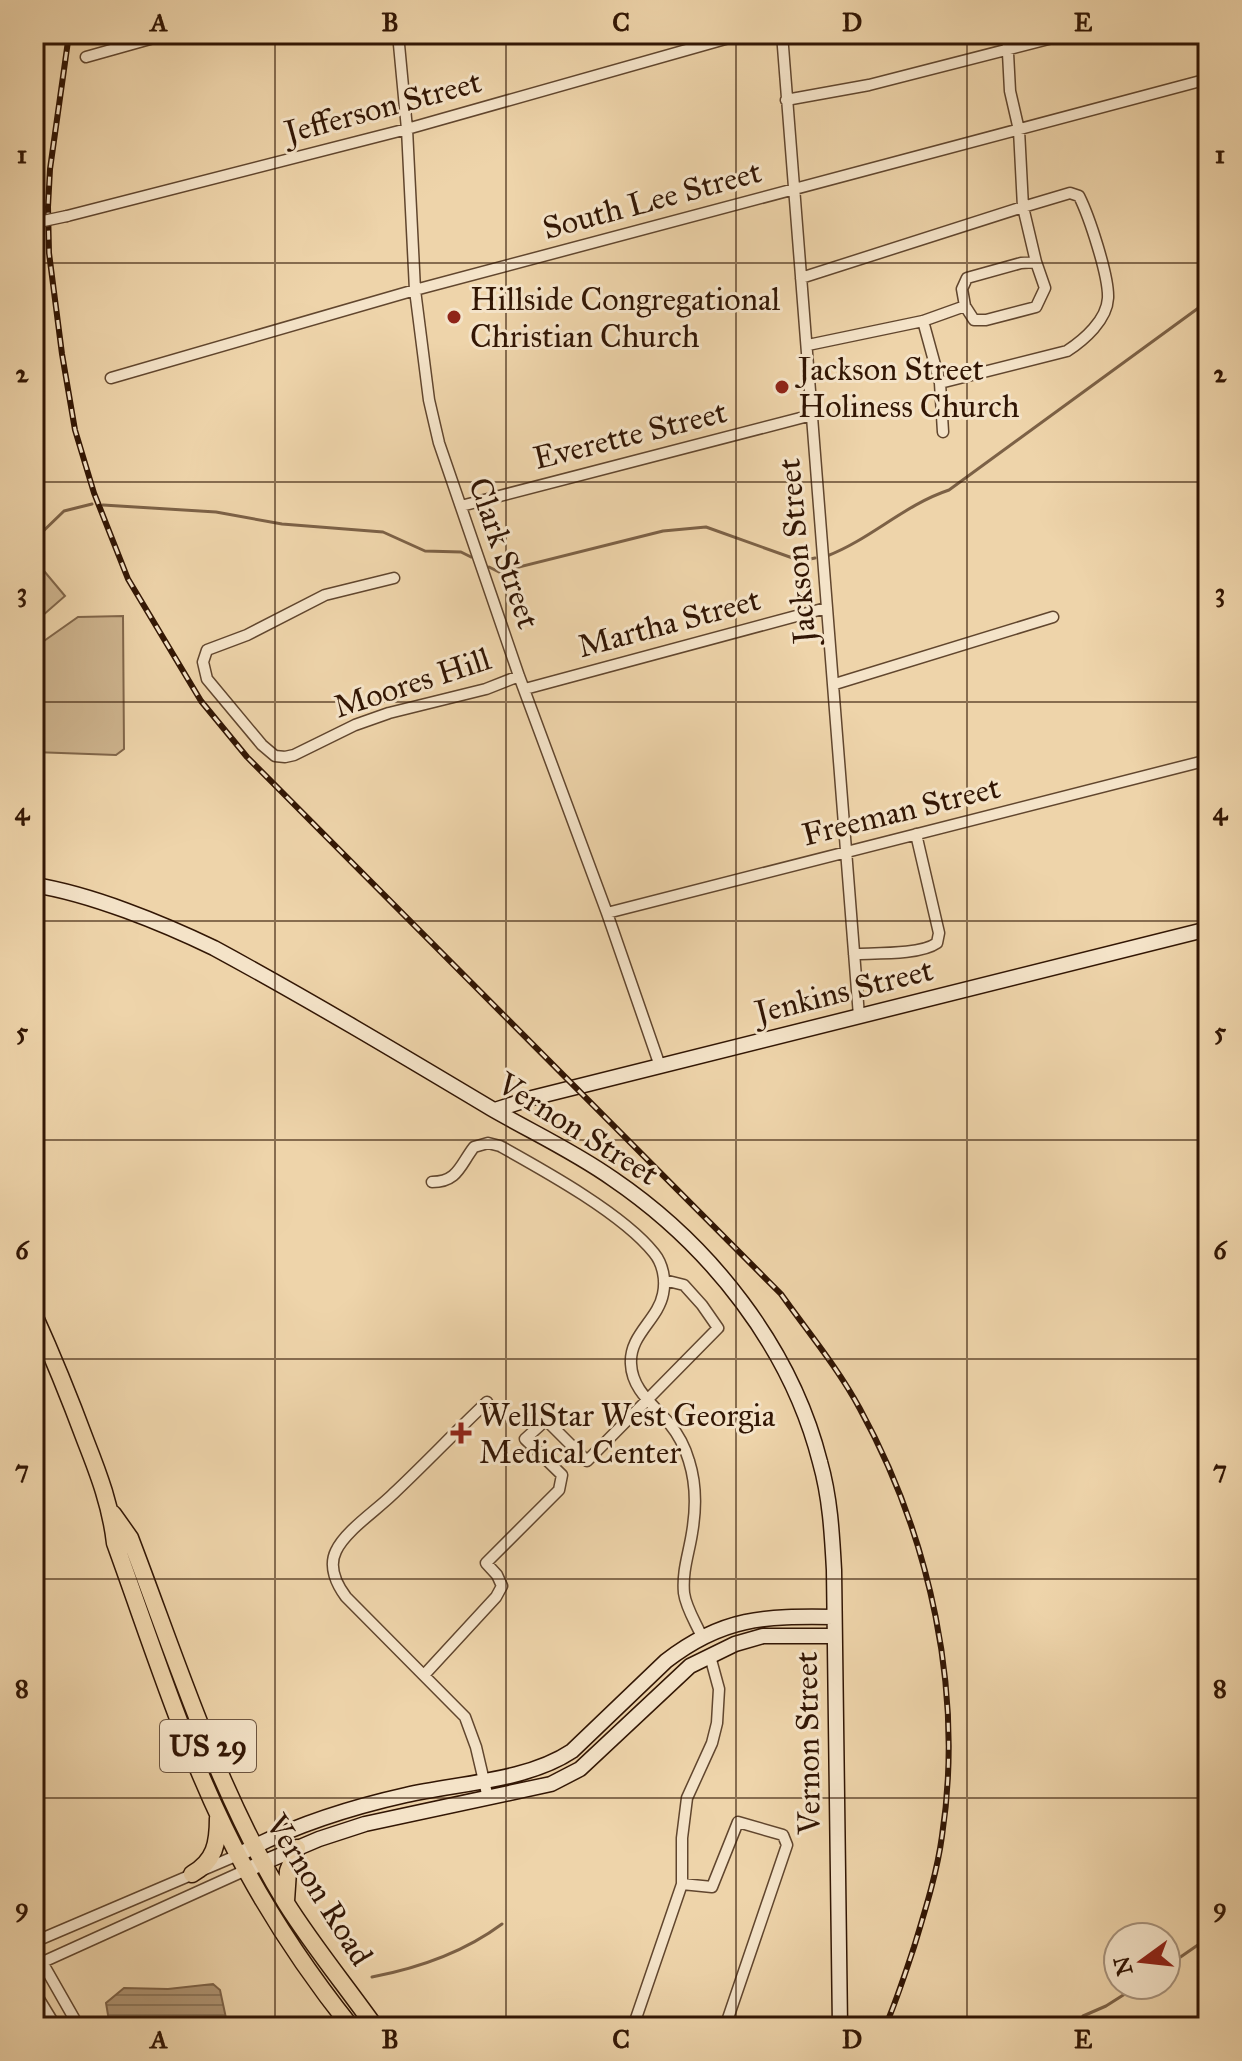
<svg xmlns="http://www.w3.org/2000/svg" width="1242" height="2061" font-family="'IM FELL Great Primer',serif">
<defs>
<pattern id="water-rules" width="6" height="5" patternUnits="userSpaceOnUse" patternTransform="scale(2)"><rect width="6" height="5" fill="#ae9372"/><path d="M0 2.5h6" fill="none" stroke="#8e775b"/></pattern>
</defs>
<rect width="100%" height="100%" fill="#eed4aa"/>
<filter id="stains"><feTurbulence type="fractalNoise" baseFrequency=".0025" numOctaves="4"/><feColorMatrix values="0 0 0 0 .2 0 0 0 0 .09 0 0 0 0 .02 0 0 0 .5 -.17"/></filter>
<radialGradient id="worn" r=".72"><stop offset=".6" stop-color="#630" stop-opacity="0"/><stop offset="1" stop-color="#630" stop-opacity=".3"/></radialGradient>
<path fill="#ceb48e" stroke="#806549" stroke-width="2" d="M34,559L65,596L34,623Z
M123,616L124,749L116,755L34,752V648L78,617Z"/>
<path fill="url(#water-rules)" stroke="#7c6146" stroke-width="2" d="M213,1984L220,1990L226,2018L222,2024L215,2027H110L106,2003L124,1988L168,1989Z"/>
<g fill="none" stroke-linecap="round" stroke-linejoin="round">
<path stroke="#7c6146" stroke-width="3" d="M103,505L216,512L282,524L383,532L425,551L461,552L471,557
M34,540L64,511L92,504
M827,556C871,539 904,505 949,490L1208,301
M489,567L499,572L663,531L706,527L801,561L815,558
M1166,1967L1208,1938
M372,1977C419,1968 463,1953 502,1924
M1083,2016L1106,2006L1139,1985"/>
<defs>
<path id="street" d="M398,34L407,129L415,290L429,400L439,443L519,676L607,913L660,1066
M782,34L859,1016
M1007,34L1010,91L1019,130L1023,207L1036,262
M86,57L168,34
M786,100L869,85L1068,34
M67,216L407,129L743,34
M801,278L1023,207L1070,193L1079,196C1089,216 1109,276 1108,298C1107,320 1084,340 1067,351L940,383
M923,321L940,383L943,432
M808,345L923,321L965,306L974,320H986L1036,307L1045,288L1036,262L1021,263L967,278L962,289L965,306
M111,378L415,290L1208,79
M461,506L812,415
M394,578L325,595L247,635L207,650L203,662L207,679L262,745L275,756L285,757L294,755L355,725L389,713L486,689L519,676
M835,684L1053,617
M525,689L826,608
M607,913L1208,760
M854,954C877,953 920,955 937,943L939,933L916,834
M432,1182C458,1182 460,1165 474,1147L488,1143L500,1146C545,1171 623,1214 654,1253C663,1264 666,1280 663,1294C658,1320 629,1335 631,1364C632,1390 654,1405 669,1423C678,1434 685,1447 689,1461C696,1483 696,1510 692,1533C689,1553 682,1571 684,1593C686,1608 696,1623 702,1637
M487,1402C455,1432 425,1464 393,1494C377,1510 345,1531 336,1551C328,1567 337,1585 346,1597L465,1717L476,1747L488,1798
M425,1674L496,1597L502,1586L497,1575L486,1563L559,1490L562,1475L525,1439L546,1420L587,1461L718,1328L702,1305L684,1285L664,1280
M682,1884L712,1887L738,1822L783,1835L787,1845L725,2027
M34,1942L238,1855
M34,1948L79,2027
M34,1966L246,1870
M34,1991L56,2027
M633,2027L682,1884V1838L687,1798L712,1743L717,1723L719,1689L710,1656"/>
<path id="secondary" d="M34,885C91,894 162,923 214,948C308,999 400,1054 492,1109C532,1132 575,1152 613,1179C710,1245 791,1347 820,1462C830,1497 832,1533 834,1570L840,2027
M495,1110L532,1098L1208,929
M238,1855C291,1826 348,1808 406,1795C459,1783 527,1781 572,1751L666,1661C723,1617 764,1616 834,1617
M246,1870L319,1839L365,1824L551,1784L580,1769L690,1666L735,1644L763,1636H834"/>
<path id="primary" d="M34,1315C53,1357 70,1399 86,1442C99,1475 111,1507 115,1543C155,1653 190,1767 246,1870C276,1925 312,1978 351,2027
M113,1514L130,1538C177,1661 217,1790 286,1903C313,1946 346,1986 375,2027
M192,1874C215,1861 218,1843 218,1818
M286,1901L288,1871L297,1848"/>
</defs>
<use href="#street" stroke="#61462e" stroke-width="13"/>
<use href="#secondary" stroke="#321604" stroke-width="17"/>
<use href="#primary" stroke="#321604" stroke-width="19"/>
<use href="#street" stroke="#f4e3c8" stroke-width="10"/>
<use href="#secondary" stroke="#f4e3c8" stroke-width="14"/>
<use href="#primary" stroke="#eed4aa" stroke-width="16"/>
<defs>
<path id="rail" d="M69,34L50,169L48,207L49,253L62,354L75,430L94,493L128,579L201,701L247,757L781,1294C808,1332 838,1368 860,1409C930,1537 964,1691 942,1836C937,1873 925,1911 914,1947C905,1974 896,2002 885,2027"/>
</defs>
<use href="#rail" stroke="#321604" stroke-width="6"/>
<use href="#rail" stroke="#f4e3c8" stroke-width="3" stroke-dasharray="9" stroke-linecap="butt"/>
<defs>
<path id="street-bridge" d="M34,223L67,216"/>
</defs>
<use href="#street-bridge" stroke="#61462e" stroke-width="13" stroke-linecap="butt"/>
<use href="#street-bridge" stroke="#f4e3c8" stroke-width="10"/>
</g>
<path fill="none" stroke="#321604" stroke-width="2" stroke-opacity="0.55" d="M275,34V2027M506,34V2027M736,34V2027M967,34V2027M34,263H1208M34,482H1208M34,702H1208M34,921H1208M34,1140H1208M34,1359H1208M34,1579H1208M34,1798H1208"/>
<g fill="#8f2418" stroke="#f4e3c8" stroke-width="3">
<circle cx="454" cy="317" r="8"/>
<circle cx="782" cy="387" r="8"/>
<path d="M457 1421h8v8h8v8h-8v8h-8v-8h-8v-8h8z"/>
</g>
<g text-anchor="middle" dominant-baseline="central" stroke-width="6" stroke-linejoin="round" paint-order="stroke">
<rect fill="#f4e3c8" stroke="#6c543f" stroke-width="2" x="160" y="1720" width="96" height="52" rx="6"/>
<g font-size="30" font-weight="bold" fill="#321604">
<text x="208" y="1746">US 29</text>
</g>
<g font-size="32" fill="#321604" stroke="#f4e3c8">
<text transform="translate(383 107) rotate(-15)">Jefferson Street</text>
<text transform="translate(652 200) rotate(-15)">South Lee Street</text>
<text transform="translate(630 435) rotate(-14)">Everette Street</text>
<text transform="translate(797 551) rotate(-95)">Jackson Street</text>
<text transform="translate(504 553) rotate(71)">Clark Street</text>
<text transform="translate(669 623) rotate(-15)">Martha Street</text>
<text transform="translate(412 683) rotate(-18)">Moores Hill</text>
<text transform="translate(901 811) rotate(-14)">Freeman Street</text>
<text transform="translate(844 991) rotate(-14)">Jenkins Street</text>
<text transform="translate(578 1129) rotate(32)">Vernon Street</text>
<text transform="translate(808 1743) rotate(-91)">Vernon Street</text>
<text transform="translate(319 1890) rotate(58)">Vernon Road</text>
</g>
<g font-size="32" fill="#321604" stroke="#f4e3c8" text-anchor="start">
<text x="470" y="299">Hillside Congregational<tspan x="470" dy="37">Christian Church</tspan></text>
<text x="798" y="369">Jackson Street<tspan x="798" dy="37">Holiness Church</tspan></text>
<text x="479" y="1415">WellStar West Georgia<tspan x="479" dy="37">Medical Center</tspan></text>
</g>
</g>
<rect width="1242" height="2061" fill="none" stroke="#eed4aa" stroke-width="88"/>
<g transform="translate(1142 1961) rotate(255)"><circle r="38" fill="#f4e3c8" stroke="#a6917a" stroke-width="2"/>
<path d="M0-6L14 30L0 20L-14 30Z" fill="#8f2418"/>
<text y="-12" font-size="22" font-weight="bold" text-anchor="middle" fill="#321604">N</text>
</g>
<rect x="44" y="44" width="1154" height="1973" fill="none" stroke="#321604" stroke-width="3"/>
<g font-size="26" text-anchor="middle" font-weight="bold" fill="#321604">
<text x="159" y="31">A</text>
<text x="390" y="31">B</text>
<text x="621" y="31">C</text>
<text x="852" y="31">D</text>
<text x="1083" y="31">E</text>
<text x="22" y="163">1</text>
<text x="1220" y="163">1</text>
<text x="22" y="382">2</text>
<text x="1220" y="382">2</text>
<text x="22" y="601">3</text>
<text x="1220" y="601">3</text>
<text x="22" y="820">4</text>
<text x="1220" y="820">4</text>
<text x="22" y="1040">5</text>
<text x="1220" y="1040">5</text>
<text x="22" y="1259">6</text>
<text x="1220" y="1259">6</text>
<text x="22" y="1478">7</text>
<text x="1220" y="1478">7</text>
<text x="22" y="1697">8</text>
<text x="1220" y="1697">8</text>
<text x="22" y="1916">9</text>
<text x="1220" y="1916">9</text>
<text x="159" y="2048">A</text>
<text x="390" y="2048">B</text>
<text x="621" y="2048">C</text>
<text x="852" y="2048">D</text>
<text x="1083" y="2048">E</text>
</g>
<rect width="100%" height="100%" filter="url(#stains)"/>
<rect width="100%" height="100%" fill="url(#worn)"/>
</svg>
